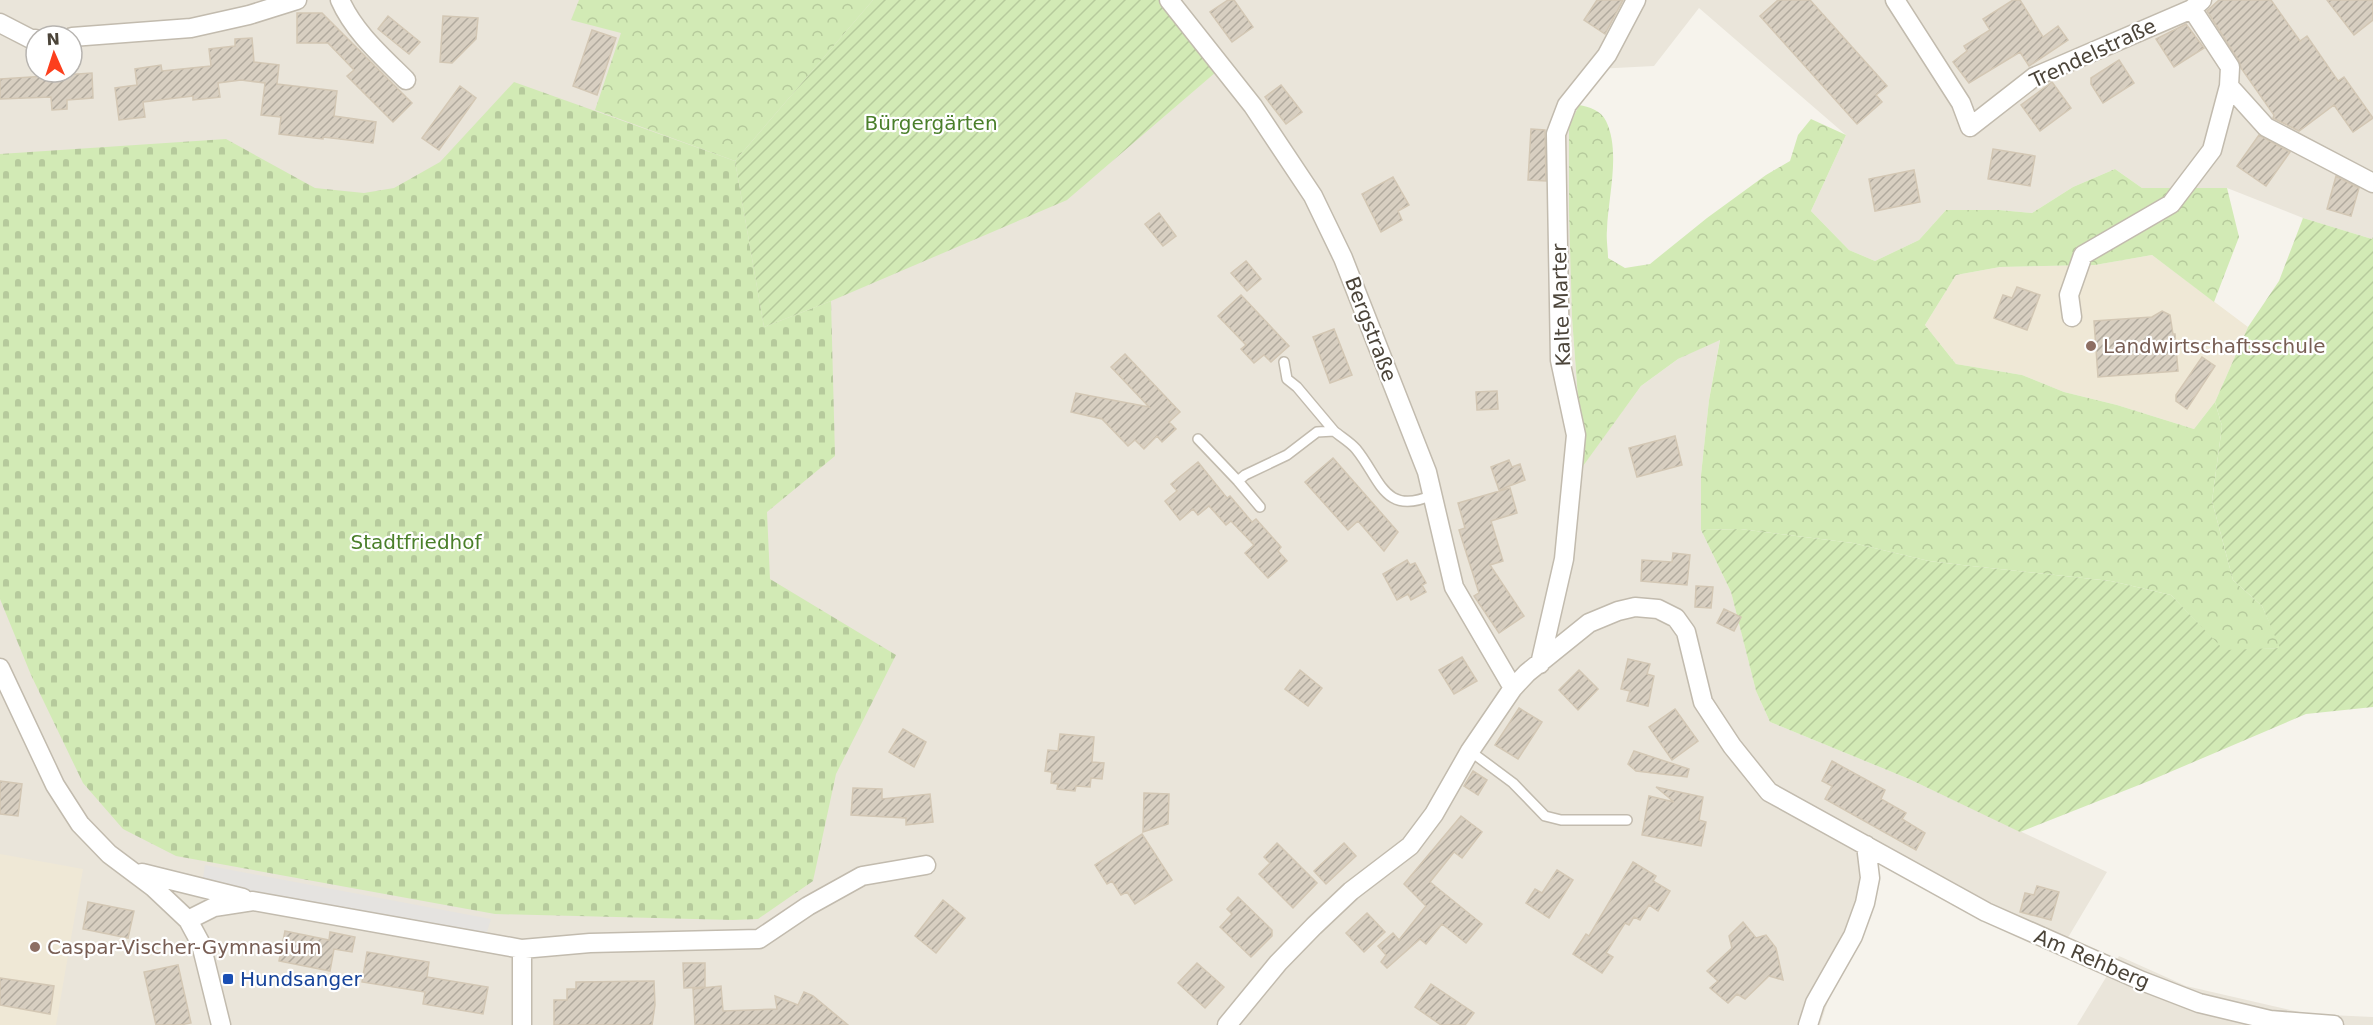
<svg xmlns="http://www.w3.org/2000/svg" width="2373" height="1025" font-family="'DejaVu Sans',sans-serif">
<defs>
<pattern id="forest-crowns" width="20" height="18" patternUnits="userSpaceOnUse" patternTransform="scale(1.5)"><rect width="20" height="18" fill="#d2eab5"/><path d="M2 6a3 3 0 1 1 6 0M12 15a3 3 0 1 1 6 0" fill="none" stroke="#b6ca9c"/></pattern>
<pattern id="cemetery-stones" width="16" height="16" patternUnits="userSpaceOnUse" patternTransform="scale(1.5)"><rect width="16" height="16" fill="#d2eab5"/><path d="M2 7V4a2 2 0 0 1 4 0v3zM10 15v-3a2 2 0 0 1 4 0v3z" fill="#b6ca9c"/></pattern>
<pattern id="garden-furrows" width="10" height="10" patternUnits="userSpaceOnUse" patternTransform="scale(1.5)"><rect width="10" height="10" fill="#d2eab5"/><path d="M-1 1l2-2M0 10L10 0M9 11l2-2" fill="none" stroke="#b6ca9c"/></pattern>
<pattern id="building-hatch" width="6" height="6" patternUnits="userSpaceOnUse" patternTransform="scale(1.5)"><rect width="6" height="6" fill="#d8cfc1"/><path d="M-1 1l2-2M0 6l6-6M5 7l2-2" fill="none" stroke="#b1aa9e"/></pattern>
</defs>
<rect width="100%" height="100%" fill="#f6f3ec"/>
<path fill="#eae5da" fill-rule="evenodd" d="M0,0H2373V237L2372,239L2303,218L2227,188H2142L2115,169L2073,187L2032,213L1999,210H1946L1919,240L1875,261L1849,250L1811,211L1846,135L1699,8L1654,66L1596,69L1569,127L1572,318L1583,465L1641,386L1678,359L1720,339L1709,400L1701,475V530L1731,592L1756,691L1770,722L1909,779L2107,872L2060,951L1874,861L1820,1025H0ZM36,36H72V72H36Z
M2119,956L2186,986L2308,1014L2373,1017V1025H2077Z"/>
<path fill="#efe8d6" d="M2152,255L2248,327L2215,402L2194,429L2117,405L2064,392L2022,375L1956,364L1925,325L1956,275L2000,267L2095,265Z
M0,854L83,869L56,1025H0Z"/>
<path fill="url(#forest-crowns)" d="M579,0H873L735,161L595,110L621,33L571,20Z
M1579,105C1589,107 1601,110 1606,121C1621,152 1608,197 1607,230C1606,239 1608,249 1608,258L1625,268L1650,264L1707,218L1766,175L1790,161L1798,135L1811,119L1846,135L1811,211L1849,250L1875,261L1919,240L1946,210H1999L2032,213L2073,187L2115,169L2142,188H2227L2239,237L2214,302L2152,255L2095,265L2000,267L1956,275L1925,325L1956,364L2022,375L2064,392L2117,405L2194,429L2215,402L2222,426L2212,501L2233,580L2262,606L2281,648L2224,651L2171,595L2111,581L1962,565L1929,561L1853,543L1740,529L1701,530V475L1709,400L1720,340L1678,359L1641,386L1583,466L1572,318L1569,211V127Z"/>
<path fill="url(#cemetery-stones)" d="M514,82L735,161L764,327L831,301L835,456L767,512L770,579L896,655L836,774L813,881L758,919L733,920L495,914L176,856L123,829L83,783L31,675L0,599V154L226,139L315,188L364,193L394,188L440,162Z"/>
<path fill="url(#garden-furrows)" d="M873,0H1164L1216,72L1067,200L831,301L764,327L735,161Z
M2303,218L2372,239L2373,237V707L2306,714L2149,781L2020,832L1909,779L1770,722L1756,691L1731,592L1701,530L1740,529L1853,543L1929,561L1962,565L2111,581L2171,595L2224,650L2280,648L2262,606L2233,580L2212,501L2222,426L2215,402L2248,327L2279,281Z"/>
<path fill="#e5e3e0" d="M205,865L491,919L486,935L202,884Z"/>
<path fill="url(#building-hatch)" stroke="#d3c7b4" stroke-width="1.5" d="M1228,0H1234L1253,27L1232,42L1210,12Z
M1597,0H1623L1605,34L1584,20Z
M1778,0H1810L1887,86L1876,95L1882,102L1857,124L1760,16Z
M2013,0H2020L2043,37L2058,26L2068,40L2029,66L2020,52L1969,83L1953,62L1967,51L1964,46L1990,30L1983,19Z
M2219,0H2271L2300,41L2307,36L2338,81L2344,77L2373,118L2353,132L2334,105L2299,131L2273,118L2274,115L2241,68L2239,61L2207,11Z
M2327,0H2373V20L2354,35Z
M297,13H322L412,103L393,122L347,76L354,70L328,43H297Z
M388,16L420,42L409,54L378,29Z
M443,16L478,18L476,39L452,63L440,62Z
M2186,24L2204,48L2174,67L2156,39Z
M592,30L616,38L597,95L573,86Z
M252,38L254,62L279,65L277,84L337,91L334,116L376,122L373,143L323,137V139L279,134L281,117L261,115L265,83L241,80L218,83L220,97L193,100V96L143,102L145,117L119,120L115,88L137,85L135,69L161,65L162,71L211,66L209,49L235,46V39Z
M2119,60L2134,83L2103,103L2091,84V78Z
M92,73L93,98L67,100V109L52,110L51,97L0,99V79Z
M2052,82L2071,108L2040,131L2021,105Z
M1281,85L1302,112L1286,124L1265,97Z
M460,86L476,98L439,150L422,138Z
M1531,129L1545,130L1546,181L1528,180Z
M2259,135L2290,152L2266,186L2237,166Z
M1993,149L2035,156L2030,186L1988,179Z
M1914,170L1920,202L1875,211L1869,179Z
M2336,176L2359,188L2351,216L2327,209Z
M1393,177L1409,205L1398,211L1402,220L1381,232L1362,194Z
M1159,213L1176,236L1163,246L1145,224Z
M1246,261L1261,279L1247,291L1231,273Z
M2017,287L2040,295L2027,330L1994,318L2003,295L2012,298Z
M1241,295L1289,346L1271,362L1264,355L1254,363L1241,349L1246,345L1218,316Z
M2162,311L2170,315L2173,334H2175L2178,371L2098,377L2094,321L2152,317Z
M1334,329L1352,375L1330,383L1313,337Z
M1125,354L1180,412L1169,422L1176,429L1162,442L1157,436L1144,449L1135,440L1128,446L1102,419L1071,412L1076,393L1149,407L1111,367Z
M2202,357L2215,366L2187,409L2176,401V395Z
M1497,391L1498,409L1477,410L1476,392Z
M1675,436L1682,465L1637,477L1629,448Z
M1333,458L1398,532L1384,551L1358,521L1348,530L1305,482Z
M1509,460L1512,467L1520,464L1525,480L1499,490L1491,467Z
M1198,462L1227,498L1230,496L1252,522L1256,519L1281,547L1278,551L1287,561L1268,578L1245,553L1254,545L1231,521L1226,525L1209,506L1198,515L1193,509L1180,520L1165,501L1177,491L1171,484Z
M1510,488L1517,513L1491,521L1503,561L1490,565L1524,616L1499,633L1474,596L1479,593L1459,530L1465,528L1458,503Z
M1673,553L1690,555L1687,585L1641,581L1642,560L1672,562Z
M1407,560L1410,565L1415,563L1426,583L1422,585L1426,592L1411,600L1408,594L1397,600L1383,574Z
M1696,586L1713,587L1711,608L1695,607Z
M1724,609L1741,617L1734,631L1717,623Z
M1462,657L1477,681L1454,694L1439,670Z
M1628,659L1650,664L1647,674L1654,676L1648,706L1627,701L1630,691L1621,689Z
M1300,670L1322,688L1308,706L1285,689Z
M1579,670L1598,689L1578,710L1559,690Z
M1519,708L1542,722L1518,759L1495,745Z
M1675,709L1698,741L1672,760L1649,727Z
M903,729L926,742L914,767L889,752Z
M1060,734L1094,737L1092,762L1104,763L1102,779L1091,778L1090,787L1076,786L1075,791L1057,789L1058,784L1051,783L1052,772L1045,771L1048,750L1058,751Z
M1634,751L1689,769L1687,777L1636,771L1628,764Z
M1832,761L1885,790L1881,799L1906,813L1902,819L1925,833L1916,850L1825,799L1832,786L1822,781Z
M1473,771L1487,780L1478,795L1464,786Z
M0,781L22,784L18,816L0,814Z
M1656,787L1703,797L1699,820L1706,822L1701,846L1642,835L1649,796L1674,802Z
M853,788L882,789V799L930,794L933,822L906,825V818L851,815Z
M1144,793L1169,794L1168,824L1143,832Z
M1461,816L1482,832L1462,858L1454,852L1430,882L1482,924L1466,943L1442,924L1426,944L1420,939L1387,968L1381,962L1386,955L1378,946L1393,933L1399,940L1426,906L1404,884Z
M1142,834L1172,880L1135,904L1127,892L1121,895L1112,881L1107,884L1095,865Z
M1277,843L1317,883L1293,908L1259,874L1270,863L1264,857Z
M1344,843L1356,856L1326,884L1314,871Z
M1633,862L1656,876L1653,881L1670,891L1658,911L1649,905L1640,920L1634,917L1629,925L1625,923L1606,953L1613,957L1602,973L1573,954L1586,934L1589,936Z
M1557,870L1573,880L1549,918L1526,903L1535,889L1542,893Z
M2037,886L2059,892L2051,920L2020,912L2025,893L2034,895Z
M1238,897L1272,930V936L1251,957L1220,927L1232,914L1227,909Z
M943,900L965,918L936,953L915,936Z
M88,902L134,911L128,938L83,929Z
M1367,913L1385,932L1364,952L1346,933Z
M1743,922L1756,938L1766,935L1776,948L1783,980L1769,976L1745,999L1737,994L1728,1003L1710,988L1718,981L1707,971L1732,948L1729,936Z
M285,931L329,940L330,932L355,937L352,952L334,949L330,971L279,961Z
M367,952L429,962L427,977L488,987L483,1014L423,1004L425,992L362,982Z
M683,963H705V987L684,988Z
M1197,963L1224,987L1205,1008L1178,983Z
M178,965L191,1023L180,1025H156L144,972Z
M0,978L54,986L50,1014L0,1005Z
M654,981L655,1005L652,1025H554V1000H567V989H576V982Z
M1431,984L1474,1013L1465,1025H1441L1415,1007Z
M721,986L723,1011L777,1009L775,996L798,1005L804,992L813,996L848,1025H695L693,989Z"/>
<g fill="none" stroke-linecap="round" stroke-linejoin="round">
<defs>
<path id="lane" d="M1284,362L1287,379L1297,387L1334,431
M1198,439L1238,481L1245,475L1287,455L1317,432L1334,431C1341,437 1350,442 1356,449C1380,478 1384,517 1432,495
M1238,481L1260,507
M1470,751L1513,783L1545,816L1561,820H1627"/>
<path id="street" d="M340,0C354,32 382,56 406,80
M1169,0L1253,106L1313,196L1343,258L1427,472L1454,587L1513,688
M1895,0L1961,103L1970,127L2034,77L2192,9L2202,0
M2192,9L2230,67L2229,86L2266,127L2373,183
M0,23L31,39H36
M72,37L191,28L249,15L297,0
M2072,317L2069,295L2083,255L2171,204L2212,150L2229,86
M1540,664L1564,559L1576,435L1560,360L1556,134L1567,105L1607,55L1636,0
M0,668L55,785L80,824L109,854L153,887L188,920L201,944L221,1025
M142,873L243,898
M188,920L214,907L253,901L522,949L590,943L759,939L808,906L862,876L926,865
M522,949V1025
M1227,1025L1278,963L1314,926L1351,891L1410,846L1434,814L1470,751L1513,688L1527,673L1589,623L1618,611L1635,607L1658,609L1676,618L1686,632L1703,702L1732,746L1769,792L1986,912L2142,981L2199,1003L2270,1020L2334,1025
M1808,1025L1815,1003L1853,936L1865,903L1870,878L1866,845"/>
</defs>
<use href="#lane" stroke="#c2bbae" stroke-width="12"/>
<use href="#street" stroke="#c2bbae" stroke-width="21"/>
<use href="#lane" stroke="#fff" stroke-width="9"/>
<use href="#street" stroke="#fff" stroke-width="18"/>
</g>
<g fill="#8d6e63" stroke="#fff" stroke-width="2">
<circle cx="2091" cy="346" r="6"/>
<circle cx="35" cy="947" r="6"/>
</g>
<rect fill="#1a4fb4" stroke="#fff" stroke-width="2" x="222" y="973" width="12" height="12" rx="3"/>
<g text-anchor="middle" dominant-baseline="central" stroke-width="4.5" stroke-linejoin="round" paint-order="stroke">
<g font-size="20" fill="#4b4439" stroke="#fff">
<text transform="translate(2093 53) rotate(-25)">Trendelstraße</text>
<text transform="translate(1561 305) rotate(-92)">Kalte Marter</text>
<text transform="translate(1371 329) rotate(69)">Bergstraße</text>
<text transform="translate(2092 959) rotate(23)">Am Rehberg</text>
</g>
<g font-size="20" fill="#4a7f2a" stroke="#fff">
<text x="931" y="123">Bürgergärten</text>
<text x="416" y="542">Stadtfriedhof</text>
</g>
<g font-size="20" fill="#785e54" stroke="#fff" text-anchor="start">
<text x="2103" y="346">Landwirtschaftsschule</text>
<text x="47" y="947">Caspar-Vischer-Gymnasium</text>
</g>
<g font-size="20" fill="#164399" stroke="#fff" text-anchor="start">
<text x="240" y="979">Hundsanger</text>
</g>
</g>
<g transform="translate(54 54) rotate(357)"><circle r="28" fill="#ffffff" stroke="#b7b4b0" stroke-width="1.5"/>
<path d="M0-4.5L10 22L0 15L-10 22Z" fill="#fc3f1d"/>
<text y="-9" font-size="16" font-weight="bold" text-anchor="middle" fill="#4b4439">N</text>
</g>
</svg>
